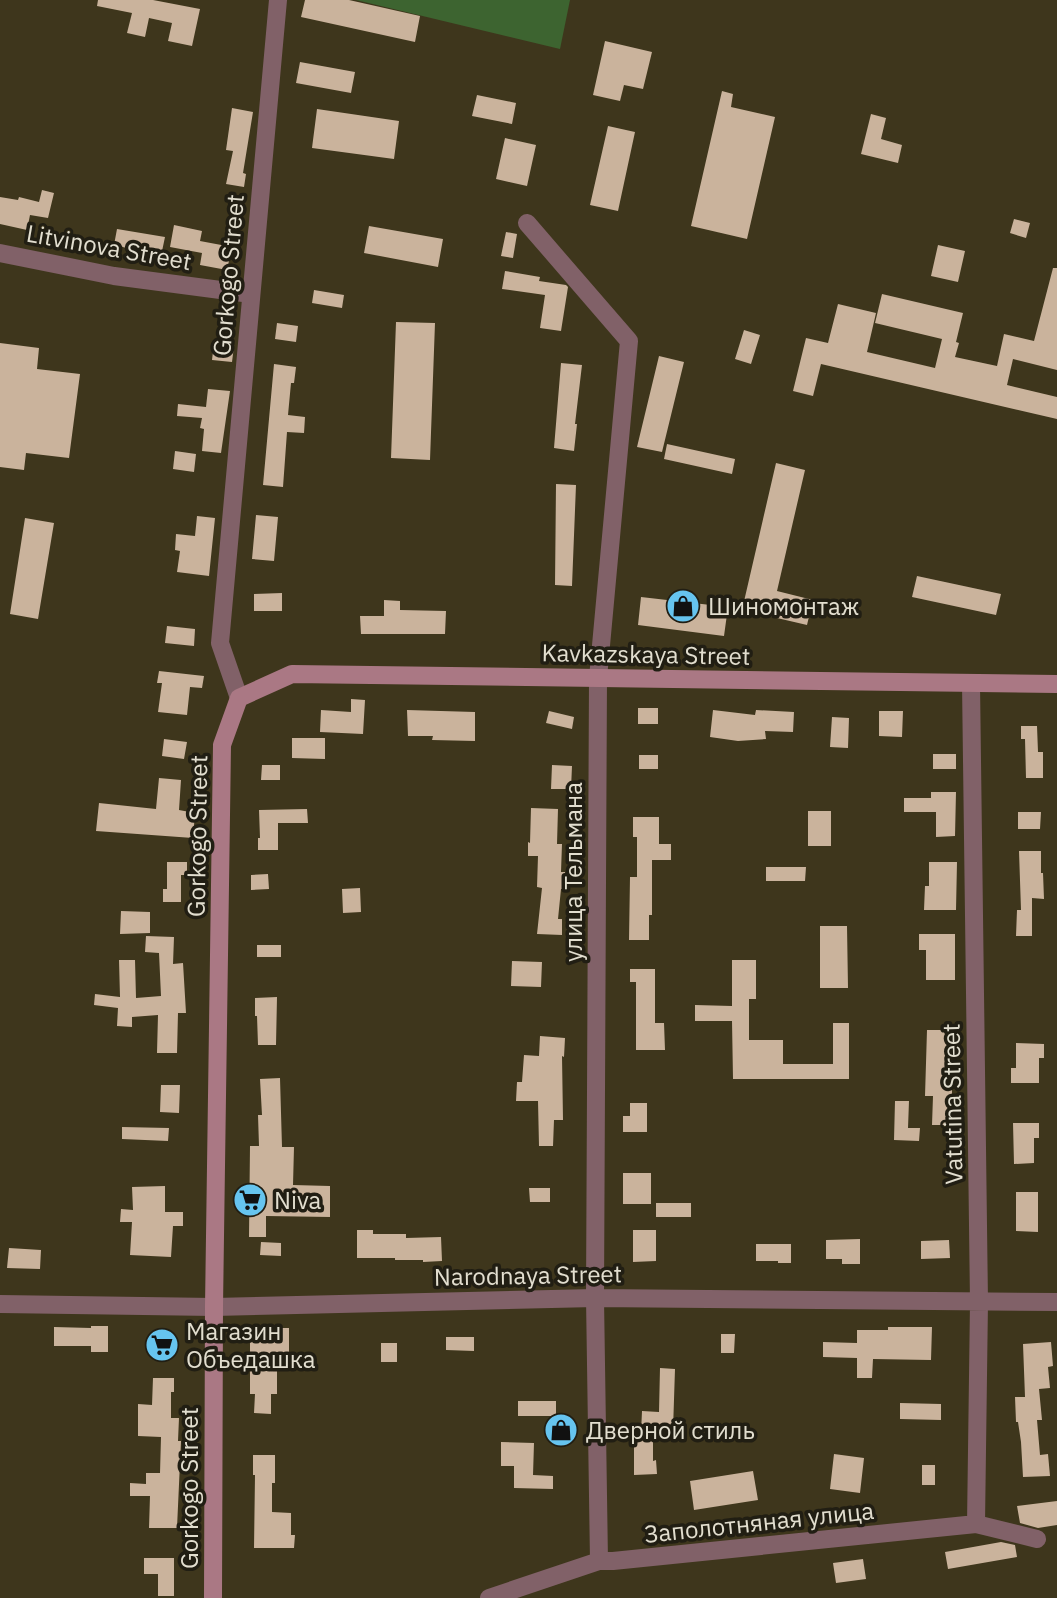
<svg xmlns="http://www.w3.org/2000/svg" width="1057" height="1598" font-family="'IBM Plex Sans',sans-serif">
<rect width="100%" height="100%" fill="#3e361c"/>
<path fill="#3d6430" d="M356,0H570L560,49Z"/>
<path fill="#cab39c" d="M98,0H153L200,9L192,46L168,41L172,23L149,18L145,37L127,33L132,13L97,6Z
M305,0H349L420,16L415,42L301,17Z
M605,41L652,52L643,89L624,85L620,101L593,95Z
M300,62L355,72L351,93L296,83Z
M722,91L733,94L731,107L775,117L747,239L691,226Z
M477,95L516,103L512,124L472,116Z
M232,108L253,112L243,173L246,174L244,187L226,184L233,151L226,150Z
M317,109L399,121L394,159L312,148Z
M871,114L886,118L881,139L902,145L898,163L861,154Z
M608,126L635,132L618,211L590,205Z
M505,138L536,145L527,186L496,179Z
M42,190L54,193L48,218L30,215L27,230L0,224V197L18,200L19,197L39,202Z
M1014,219L1030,223L1026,238L1010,233Z
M174,225L202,231L200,241L232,247L227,270L200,265L202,253L170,247Z
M369,226L443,239L438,267L364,253Z
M117,229L165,237L161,256L114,245Z
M506,232L517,234L513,258L501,256Z
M938,245L965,251L958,282L931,276Z
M1053,268H1057V370L1013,359L1007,385L1057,397V419L821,364L813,396L793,391L806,338L828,343L838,304L876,313L867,352L935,368L942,339L875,323L882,294L963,313L956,342L959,343L955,357L997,366L1004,334L1034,341Z
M505,271L540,277L539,281L566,285L568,287L561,331L540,328L545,295L502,289Z
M314,290L344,295L342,308L312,303Z
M396,322L435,323L430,460L391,458Z
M277,323L298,326L296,342L275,339Z
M744,330L760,335L751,364L735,359Z
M0,343L39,348L37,369L80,374L69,458L26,453L24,470L0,467Z
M214,343L234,346L232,362L212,360Z
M659,356L684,362L662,452L637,447Z
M561,363L582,365L575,424H577L574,451L554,448Z
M274,364L296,367L294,383H291L288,415L305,417L304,433L287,432L283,487L263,485Z
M208,389L230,391L221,453L202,451L204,429L200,428L202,418L177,416L178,404L206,407Z
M667,444L735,459L732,474L664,459Z
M175,451L196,454L194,472L173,469Z
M776,463L805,470L777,591L813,600L807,625L742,610Z
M556,484L576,485L572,586L555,585Z
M256,515L278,517L274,561L252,559Z
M197,516L215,518L209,576L177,572L180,551L175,550L176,534L195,536Z
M25,518L54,523L38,619L10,614Z
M917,576L1001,594L996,615L912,597Z
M282,593V611H254V594Z
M641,597L728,607L724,636L638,625Z
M384,600L400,601V610L446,611L445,634H361L360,616H384Z
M167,626L195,629L194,646L165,643Z
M159,671L204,676L202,688L190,687L187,715L158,712L162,683H157Z
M351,699L365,700L363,734L320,732L321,710L351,712Z
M638,708H658V724H638Z
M407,710L475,712V741L432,740L433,736H408Z
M713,710L755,715L756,710L794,712L793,732L765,731L766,739L738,741L710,737Z
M549,711L574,717L572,729L546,723Z
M879,711H903L902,737L879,736Z
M832,717L849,718L848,748L830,747Z
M1021,726H1037L1038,752H1043V778H1026L1025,739H1021Z
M292,738H325V759L292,758Z
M164,739L187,742L184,759L162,756Z
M933,754H956V769H933Z
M639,755H658V769H639Z
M262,765H280V780H261Z
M552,765L572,766L571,789H551Z
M159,778L181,780L179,810L195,813L193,838L96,831L99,803L156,809Z
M931,792H956L955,836L936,837V812H904V798H931Z
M531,808L558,809L557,844H562L561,872H565L564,889H561L558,919H562V935L537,934L542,888L537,887L538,856H528V842L530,843Z
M307,809L308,823H278V850H258V838H260L259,810Z
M808,811H831V846H808Z
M1018,812H1041L1040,829H1018Z
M633,817H659V844H671V860H652V915H649V940H629L630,877H637V837H633Z
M1019,851H1041V873H1043L1044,899L1032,898V936H1016L1017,910H1021Z
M167,862H187V875H181V902H163V889H167Z
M929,862H957L956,910H924L925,886H929Z
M766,867H806L805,881H766Z
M268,874L269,889L251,890V875Z
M360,888L361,912L343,913L342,889Z
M121,911L150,912V933L120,934Z
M820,926H847L848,988H820Z
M919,934H955V980H926V950H919Z
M146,936L174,937L173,964L183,963L186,1013H178L177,1053H157L158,1015L132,1017V1027L117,1026L118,1008L94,1005L95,994L120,997L119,960H135L136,998L161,996L159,953L145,952Z
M257,945H281V957H257Z
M732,960H756V999H749V1040H783V1064H833V1023H849V1079H733L732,1021H695V1005L732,1006Z
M512,961L542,962L541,987L511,986Z
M630,969H655V1023H664L665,1050H636V982H630Z
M277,997L276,1045H258L257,1016H255V998Z
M927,1030H952V1125H932L933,1096H925Z
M540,1036L565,1038L564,1057L562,1056L563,1120H554L553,1146H539L538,1101H516L517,1082H522L524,1055L539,1056Z
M1016,1043L1044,1044V1058H1039V1083H1011V1068H1016Z
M280,1078L282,1147H294L293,1185L330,1186V1217L266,1216V1237H249L250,1146H259L258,1115H262L260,1079Z
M161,1085H180L179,1113L160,1112Z
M895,1101H909L908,1128H920L919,1141L894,1140Z
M630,1103H647V1132H623V1116H630Z
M1013,1123H1039V1138H1034V1163L1014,1164Z
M122,1127L169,1128L168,1141L122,1139Z
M623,1173H651V1204H623Z
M165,1186V1212H183V1226H173L171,1257L130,1255L132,1222H120L121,1209L133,1210L132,1187Z
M529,1188H550V1202H530Z
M1016,1192H1038V1232L1016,1231Z
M656,1203H691V1217H656Z
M357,1230H373V1234H406V1238L441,1237L442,1261L423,1262V1260H395V1258H357Z
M633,1230H656V1261L633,1262Z
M860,1239V1264H842V1259H826V1240Z
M949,1240L950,1258L921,1259V1241Z
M261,1242L281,1243V1256L260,1255Z
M756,1244H791V1263H778V1261H756Z
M9,1248L41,1250L40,1269L7,1268Z
M91,1326H108V1352H91V1346H54V1327L91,1328Z
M888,1327H932L931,1360L873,1359L872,1378H857V1358L823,1357V1342L857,1343V1330H888Z
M250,1328H289V1355H277V1394H271V1414L254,1413L255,1394H250Z
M721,1334H735L734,1353H721Z
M149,1337L176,1338V1354H148Z
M446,1337H474V1351L446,1350Z
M1051,1342L1053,1366L1048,1367L1050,1388L1039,1389L1042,1420H1037L1040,1455L1048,1454L1050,1476L1023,1477L1021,1442L1018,1422H1016L1015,1397H1025L1023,1344Z
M381,1343H397V1362H381Z
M660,1368L675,1369L673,1430H653V1461L656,1460L657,1474L634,1475V1433H641L642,1411L659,1412Z
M153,1378H174V1392H171V1418H179L178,1441H181L177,1528H149L150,1496H130V1483L146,1484V1473H160L161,1437L138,1436V1404L152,1405Z
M518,1401H556V1416H518Z
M900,1403L941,1404V1420L900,1419Z
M501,1442L534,1443L533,1475L553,1476V1489L514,1488V1466H501Z
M834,1454L864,1458L860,1493L830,1489Z
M253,1455H275V1483H272V1512L291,1513V1535H295L294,1548H254L255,1475H253Z
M922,1465H935V1485H922Z
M753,1471L758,1500L694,1510L690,1481Z
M1057,1501V1525L1038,1528L1020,1523L1017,1506Z
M1001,1542L1015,1545L1017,1557L948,1569L945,1552Z
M144,1558H174V1596H158V1574H144Z
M863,1559L866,1579L836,1583L833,1563Z"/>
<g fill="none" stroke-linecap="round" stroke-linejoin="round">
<path stroke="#816168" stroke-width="18" d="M527,223L629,341L598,678L595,1298L599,1561
M0,253L114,276L251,294
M971,683L979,1302L976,1524
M239,698L220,643L278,0
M0,1304L214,1307L595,1298L1057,1302
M489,1598L599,1561H613L976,1524L1037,1539"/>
<path stroke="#aa7884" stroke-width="18" d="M213,1598L214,1307L222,745L239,698L292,674L1057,684"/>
</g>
<defs>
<symbol id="shop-disc" viewBox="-11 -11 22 22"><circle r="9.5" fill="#66c4ef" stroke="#211e13"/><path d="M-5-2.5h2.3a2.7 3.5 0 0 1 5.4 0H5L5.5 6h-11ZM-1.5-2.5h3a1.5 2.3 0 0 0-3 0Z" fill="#111"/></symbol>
<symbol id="supermarket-disc" viewBox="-11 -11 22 22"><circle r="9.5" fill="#66c4ef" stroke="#211e13"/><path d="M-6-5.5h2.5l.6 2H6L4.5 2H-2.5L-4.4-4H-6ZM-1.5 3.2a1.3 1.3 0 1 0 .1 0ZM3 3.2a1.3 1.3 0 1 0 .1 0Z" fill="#111"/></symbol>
</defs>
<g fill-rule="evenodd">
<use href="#shop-disc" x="664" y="587" width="38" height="38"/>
<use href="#supermarket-disc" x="231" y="1181" width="38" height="38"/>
<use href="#supermarket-disc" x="143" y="1326" width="38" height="38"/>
<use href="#shop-disc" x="542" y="1411" width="38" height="38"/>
</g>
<g text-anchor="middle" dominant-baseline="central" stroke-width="7" stroke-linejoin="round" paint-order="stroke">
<g font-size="24" fill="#e2decf" stroke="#211e13">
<text transform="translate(109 247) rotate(10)">Litvinova Street</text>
<text transform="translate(228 275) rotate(-85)">Gorkogo Street</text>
<text transform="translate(646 654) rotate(1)">Kavkazskaya Street</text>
<text transform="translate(197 836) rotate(-89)">Gorkogo Street</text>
<text transform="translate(573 872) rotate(-90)">улица Тельмана</text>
<text transform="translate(952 1104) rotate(-91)">Vatutina Street</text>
<text transform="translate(528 1275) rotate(-1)">Narodnaya Street</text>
<text transform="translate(189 1488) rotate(-90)">Gorkogo Street</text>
<text transform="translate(759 1522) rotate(-6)">Заполотняная улица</text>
</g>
<g font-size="24" fill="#e2decf" stroke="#211e13" text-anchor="start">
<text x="708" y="606">Шиномонтаж</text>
<text x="274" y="1200">Niva</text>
<text x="186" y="1331">Магазин<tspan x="186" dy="28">Объедашка</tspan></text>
<text x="586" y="1430">Дверной стиль</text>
</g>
</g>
</svg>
